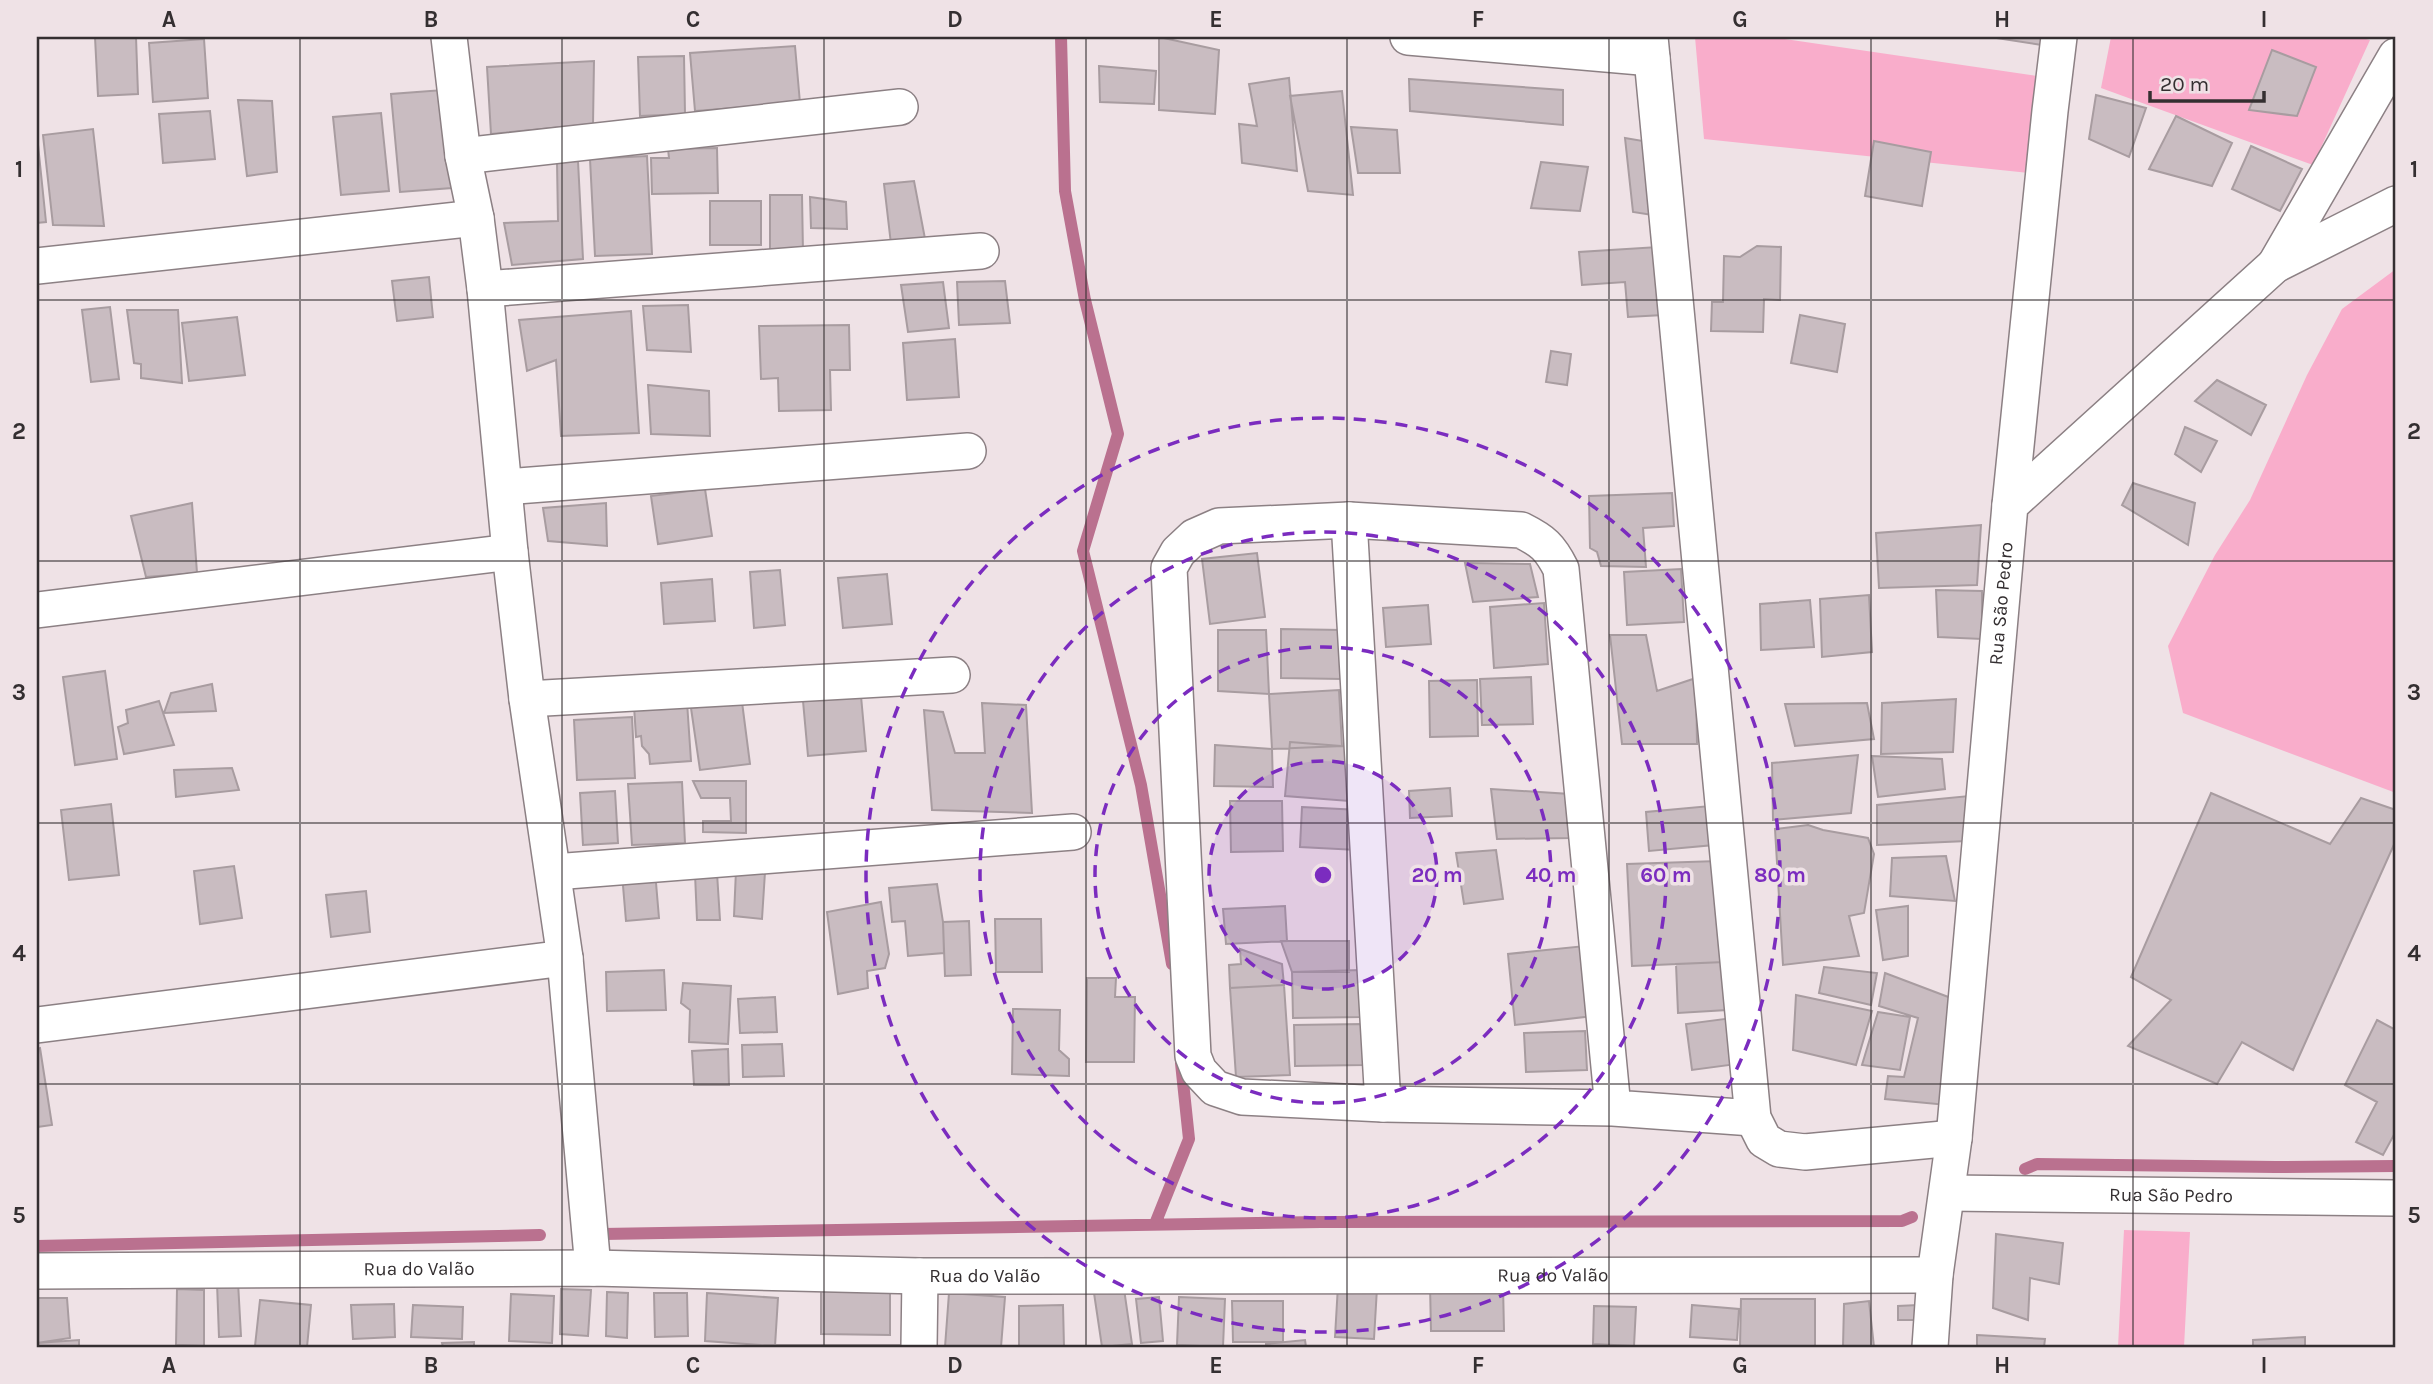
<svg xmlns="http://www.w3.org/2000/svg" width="2433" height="1384" font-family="Karla,sans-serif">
<rect width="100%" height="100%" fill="#efe2e6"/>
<path fill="#f9adcb" d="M1695,37H1772L2044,77L2029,173L1704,139Z
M2111,37H2358L2370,40L2313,165L2101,88Z
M2396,269V793L2183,713L2168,646L2215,555L2250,500L2307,375L2342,309Z
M2124,1230L2190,1232L2184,1347H2118Z"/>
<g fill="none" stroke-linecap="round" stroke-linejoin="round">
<path stroke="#ba718f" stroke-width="12" d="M1061,37L1065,191L1085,300L1118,434L1083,551L1141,785L1172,964
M2025,1169L2037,1164L2275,1167L2396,1166
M1155,1224L1189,1139L1181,1063
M603,1234L1321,1222L1902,1221L1912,1217
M37,1246L540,1235"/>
</g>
<path fill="#c9bcc1" stroke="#a89ca0" stroke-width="2" d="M95,37H136L138,94L98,96Z
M1159,37L1219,50L1215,114L1159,110Z
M1990,37H2056L2055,47Z
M204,39L208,98L153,102L149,43Z
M795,46L800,103L695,111L690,53Z
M2272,50L2316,67L2297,116L2249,110Z
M684,56L685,114L640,116L638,57Z
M594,61L593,124L491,134L487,67Z
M1099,66L1156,71L1154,104L1100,102Z
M1289,78L1297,171L1242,163L1239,124L1257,126L1249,84Z
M1409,79L1563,90V125L1410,111Z
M443,90L452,188L400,192L391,94Z
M1342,91L1353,195L1308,191L1290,96Z
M2096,95L2146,108L2129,157L2089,139Z
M238,100L272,101L277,172L247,176Z
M210,111L215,159L163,163L159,114Z
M381,113L389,191L341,195L333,117Z
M2176,116L2232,143L2212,186L2149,169Z
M1351,127L1397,130L1400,173H1358Z
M93,129L104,226L53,225L43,135Z
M37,135L46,222L37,223Z
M1625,138L1649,142L1659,216L1633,212Z
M1874,141L1931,152L1922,206L1865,196Z
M2251,146L2302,169L2280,211L2232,189Z
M717,148L718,193L652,194L651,158H669L668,149Z
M647,156L652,254L595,256L590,159Z
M578,161L583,259L512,265L504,223L558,221L557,162Z
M1541,162L1588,167L1580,211L1531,208Z
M914,181L926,244H891L884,184Z
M770,195H802L803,253H770Z
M810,197L846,202L847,229L811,228Z
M710,201H761V245H710Z
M1757,246L1781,247L1780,300L1764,299L1763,332L1711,331L1712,302H1723L1724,256L1740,257Z
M1658,247L1663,315L1628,317L1625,282L1582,285L1579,252Z
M429,277L433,317L397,321L392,281Z
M1005,281L1010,323L959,325L957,282Z
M943,282L949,328L908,332L901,285Z
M688,305L691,352L647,350L643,306Z
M110,307L119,379L91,382L82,310Z
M127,310H178L182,383L141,378V364L134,363Z
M631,311L639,433L561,436L556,360L527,371L519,320Z
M1800,315L1845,324L1837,372L1791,363Z
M237,317L245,375L189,381L182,323Z
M849,325L850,370H830L831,410L779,411L778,378L761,379L759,326Z
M955,339L959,397L907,400L903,343Z
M1551,351L1571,354L1567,385L1546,382Z
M2217,380L2266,405L2251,435L2195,401Z
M648,385L709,391L710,436L651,434Z
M2185,427L2217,441L2201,472L2175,454Z
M2133,483L2195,503L2188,545L2122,505Z
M705,489L712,536L658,544L651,496Z
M1672,493L1674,526L1643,528L1646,567L1601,566L1597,552L1590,548L1589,496Z
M192,503L197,573L146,577L131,516Z
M606,503L607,546L548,541L543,508Z
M1981,525L1977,585L1879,588L1876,533Z
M1257,553L1265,617L1210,624L1202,559Z
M1465,563L1530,564L1538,597L1473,602Z
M1681,569L1684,622L1627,625L1624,572Z
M780,570L785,625L754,628L750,572Z
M887,574L892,624L843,628L838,578Z
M712,579L715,621L664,624L661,583Z
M1936,590L1982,591V639L1938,637Z
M1869,595L1872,652L1822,657L1820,599Z
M1810,600L1814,647L1761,650L1760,604Z
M1544,603L1548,664L1494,668L1490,607Z
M1428,605L1431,644L1386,647L1383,608Z
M1281,629L1342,630V679L1281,678Z
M1218,630H1266L1269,694L1218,691Z
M1610,635H1646L1657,691L1696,678L1697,744H1622Z
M105,671L117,759L75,765L63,677Z
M1531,677L1533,724L1482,725L1480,679Z
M1477,680L1478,736L1430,737L1429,681Z
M212,684L216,711L164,713L171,693Z
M1339,690L1342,746L1272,749L1269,694Z
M861,696L866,751L808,756L803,701Z
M1956,699L1953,752L1881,754L1882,703Z
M159,701L174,745L124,754L118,727L128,723L126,710Z
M687,702L691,761L650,764L649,754L642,746L641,736L636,737L634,706Z
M742,702L750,764L700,770L691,708Z
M982,703L1026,705L1032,813L932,810L924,710L943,712L955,753H985Z
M1867,703L1874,739L1795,746L1785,704Z
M632,717L635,778L577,780L574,720Z
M1290,742L1353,747L1349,801L1285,796Z
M1215,745L1272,749L1273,787L1214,786Z
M1858,755L1851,813L1773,820L1772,763Z
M1872,756L1942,759L1945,789L1878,797Z
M232,768L239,790L176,797L174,770Z
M693,781H746V833L703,832V821H731L730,798H701Z
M682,782L685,843L632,845L628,784Z
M1450,788L1452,816L1410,818L1409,791Z
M1491,789L1570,794L1572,838L1497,839Z
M615,791L618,843L583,845L580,793Z
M2211,793L2330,844L2361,798L2396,810V840L2293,1070L2242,1042L2217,1084L2128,1046L2171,1000L2131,977Z
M1969,796L1967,841L1877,845V805Z
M1230,801H1282L1283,851L1231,852Z
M111,804L119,875L69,880L61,810Z
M1710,806L1714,845L1649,851L1646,812Z
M1302,807L1359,810L1357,850L1300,847Z
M1808,825L1823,830L1868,838L1874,854L1864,913L1849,916L1859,956L1783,965L1775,829Z
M1496,850L1503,899L1464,904L1456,853Z
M1946,856L1955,901L1890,896L1892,858Z
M1718,861L1724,962L1632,966L1627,864Z
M234,866L242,918L200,924L194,871Z
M736,870L765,872L762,919L734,916Z
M655,871L659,918L626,921L622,874Z
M717,873L720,920H697L695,874Z
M937,884L943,922L944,953L908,956L905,921L892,922L889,888Z
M366,891L370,932L331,937L326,895Z
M881,902L889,954L885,968L867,971L868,988L838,994L827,912Z
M1285,906L1287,941L1226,944L1223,909Z
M1908,906V956L1883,960L1876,910Z
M995,919H1041L1042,972H996Z
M969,921L971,975L945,976L943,922Z
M1281,941H1349V972H1292Z
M1585,946L1593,1016L1515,1025L1508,954Z
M1240,949L1282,964L1284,985L1230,988L1229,965L1241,964Z
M1724,962L1727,1010L1678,1013L1676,964Z
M1824,967L1877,973L1871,1005L1819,993Z
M664,970L666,1010L607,1011L606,972Z
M1361,970L1362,1017L1293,1018L1292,972Z
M1885,973L1951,998L1947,1105L1885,1099L1888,1076L1904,1077L1918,1018L1879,1006Z
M1087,978H1116L1115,997H1135L1134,1062H1086Z
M683,983L731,986L728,1044L689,1042L690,1010L681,1003Z
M1284,985L1290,1075L1236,1077L1230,988Z
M1796,995L1872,1011L1856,1065L1793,1050Z
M775,997L777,1032L740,1033L738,999Z
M1013,1009L1060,1010L1059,1050L1069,1059V1076L1012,1074Z
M1878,1012L1910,1017L1900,1070L1862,1065Z
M1732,1018L1737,1064L1692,1070L1686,1024Z
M2377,1020L2396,1030V1131L2383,1155L2356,1142L2377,1102L2345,1085Z
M1362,1024L1364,1065L1295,1066L1294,1025Z
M1585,1031L1587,1070L1526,1072L1524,1033Z
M782,1044L784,1076L743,1077L742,1045Z
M40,1048L52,1125L37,1127V1049Z
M728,1049L729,1085H694L692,1051Z
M1996,1234L2063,1243L2059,1284L2030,1278L2028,1320L1993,1308Z
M238,1282L241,1336L219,1337L217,1283Z
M821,1284L890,1285V1335L821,1334Z
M1338,1285L1377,1288L1374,1339L1335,1337Z
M1430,1285H1503L1504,1331H1431Z
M177,1289L204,1290V1346L176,1345Z
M561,1289L591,1290L588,1336L560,1334Z
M1124,1289L1132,1344L1102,1347L1094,1293Z
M607,1292L628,1293L627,1338L606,1336Z
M654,1293H687L688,1336L655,1337Z
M707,1293L778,1298L775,1346L705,1341Z
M949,1293L1005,1297L1001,1347H945Z
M511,1294L554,1296L552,1343L509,1341Z
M1159,1297L1163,1341L1141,1343L1136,1299Z
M1179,1297L1225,1299L1223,1347L1177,1345Z
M37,1298H67L70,1338L37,1343Z
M1741,1299H1815V1347H1740Z
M260,1300L311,1305L307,1347L255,1346Z
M1232,1301H1283V1342H1233Z
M1869,1301L1874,1347H1843L1844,1304Z
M394,1304L395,1337L353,1339L351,1305Z
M413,1305L463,1307L462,1339L411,1337Z
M1063,1305L1064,1347H1019V1306Z
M1692,1305L1739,1309L1737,1340L1690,1337Z
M1918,1305V1320H1898V1306Z
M1594,1306L1636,1307L1634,1346L1593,1344Z
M1977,1335L2045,1339L2044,1347H1977Z
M2305,1337V1347H2253V1340Z
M79,1340V1347H37V1343Z
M1305,1340L1306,1347H1266V1344Z
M474,1342V1347H443L442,1343Z
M765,1345H903V1347H765Z"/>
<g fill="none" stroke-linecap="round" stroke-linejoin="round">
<defs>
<g id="street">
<path d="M449,37L463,156L476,218L485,289L510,552L527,699L565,958L593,1268"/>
<path d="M1408,37L1652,58"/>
<path d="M1650,37L1753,1118L1764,1140L1779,1149L1805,1152L1954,1138"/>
<path d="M463,156L900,107"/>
<path d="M2275,265L2396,56"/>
<path d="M37,266L476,218"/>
<path d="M485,289L981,251"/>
<path d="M505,487L968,451"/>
<path d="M2010,505L2050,111L2059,37"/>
<path d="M1349,520L1383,1104"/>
<path d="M37,610L510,552"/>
<path d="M527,699L952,675"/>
<path d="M554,872L1073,832"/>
<path d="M37,1025L565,958"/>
<path d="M1613,1108L1561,569C1550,547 1543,541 1521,530L1349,520L1219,526L1194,537L1178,552L1169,568L1193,1056L1199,1071L1215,1088L1242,1097L1383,1104L1613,1108L1753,1118"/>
<path id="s1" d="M1947,1193L2396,1198"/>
<path id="s2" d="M37,1271L593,1268L920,1276L1935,1275"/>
<path d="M919,1347L920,1276"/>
<path id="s3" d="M1930,1347L1935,1275L1954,1138L2010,505L2275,265L2396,204"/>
</g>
</defs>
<use href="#street" stroke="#8c8084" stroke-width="38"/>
<use href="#street" stroke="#fff" stroke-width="35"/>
</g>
<path fill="none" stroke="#342f31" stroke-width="2" stroke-opacity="0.55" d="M300,37V1347M562,37V1347M824,37V1347M1086,37V1347M1347,37V1347M1609,37V1347M1871,37V1347M2133,37V1347M37,300H2396M37,561H2396M37,823H2396M37,1084H2396"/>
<circle cx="1323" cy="875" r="114" fill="#7b2cbf" fill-opacity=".12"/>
<g fill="none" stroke="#7b2cbf" stroke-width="3.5" stroke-dasharray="12 9">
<circle cx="1323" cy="875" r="114"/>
<circle cx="1323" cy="875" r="228"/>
<circle cx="1323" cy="875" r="343"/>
<circle cx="1323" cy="875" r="457"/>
</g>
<g text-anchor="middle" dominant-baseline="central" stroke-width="7" stroke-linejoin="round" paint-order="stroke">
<g font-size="19" fill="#342f31" stroke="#efe2e6">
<text stroke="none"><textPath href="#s3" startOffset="747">Rua São Pedro</textPath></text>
<text stroke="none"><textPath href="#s1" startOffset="224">Rua São Pedro</textPath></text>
<text stroke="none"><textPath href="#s2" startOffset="382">Rua do Valão</textPath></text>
<text stroke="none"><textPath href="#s2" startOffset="948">Rua do Valão</textPath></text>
<text stroke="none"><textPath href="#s2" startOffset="1516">Rua do Valão</textPath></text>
</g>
</g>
<circle cx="1323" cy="875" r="10" fill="#7b2cbf" stroke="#efe2e6" stroke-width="3.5"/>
<g font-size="21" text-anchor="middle" font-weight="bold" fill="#7b2cbf" stroke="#efe2e6" stroke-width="7" stroke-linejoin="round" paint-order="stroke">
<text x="1437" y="882">20 m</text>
<text x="1551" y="882">40 m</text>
<text x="1666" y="882">60 m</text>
<text x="1780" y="882">80 m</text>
</g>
<rect width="2433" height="1384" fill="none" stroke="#efe2e6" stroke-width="77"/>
<path d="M2150 91v10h114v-10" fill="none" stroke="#342f31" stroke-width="3.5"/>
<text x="2160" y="91" font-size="21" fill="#342f31" stroke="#efe2e6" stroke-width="5" paint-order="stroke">20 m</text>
<rect x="38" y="38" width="2356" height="1308" fill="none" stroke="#342f31" stroke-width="2.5"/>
<g font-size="23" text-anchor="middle" font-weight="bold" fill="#342f31">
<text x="169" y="27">A</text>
<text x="431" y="27">B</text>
<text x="693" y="27">C</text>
<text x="955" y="27">D</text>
<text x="1216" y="27">E</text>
<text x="1478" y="27">F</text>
<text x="1740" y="27">G</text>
<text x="2002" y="27">H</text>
<text x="2264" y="27">I</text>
<text x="19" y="177">1</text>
<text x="2414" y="177">1</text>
<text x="19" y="439">2</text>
<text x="2414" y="439">2</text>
<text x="19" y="700">3</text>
<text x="2414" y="700">3</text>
<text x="19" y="961">4</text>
<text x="2414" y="961">4</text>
<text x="19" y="1223">5</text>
<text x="2414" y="1223">5</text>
<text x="169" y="1373">A</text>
<text x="431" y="1373">B</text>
<text x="693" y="1373">C</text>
<text x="955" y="1373">D</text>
<text x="1216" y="1373">E</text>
<text x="1478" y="1373">F</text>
<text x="1740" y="1373">G</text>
<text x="2002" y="1373">H</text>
<text x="2264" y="1373">I</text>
</g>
</svg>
